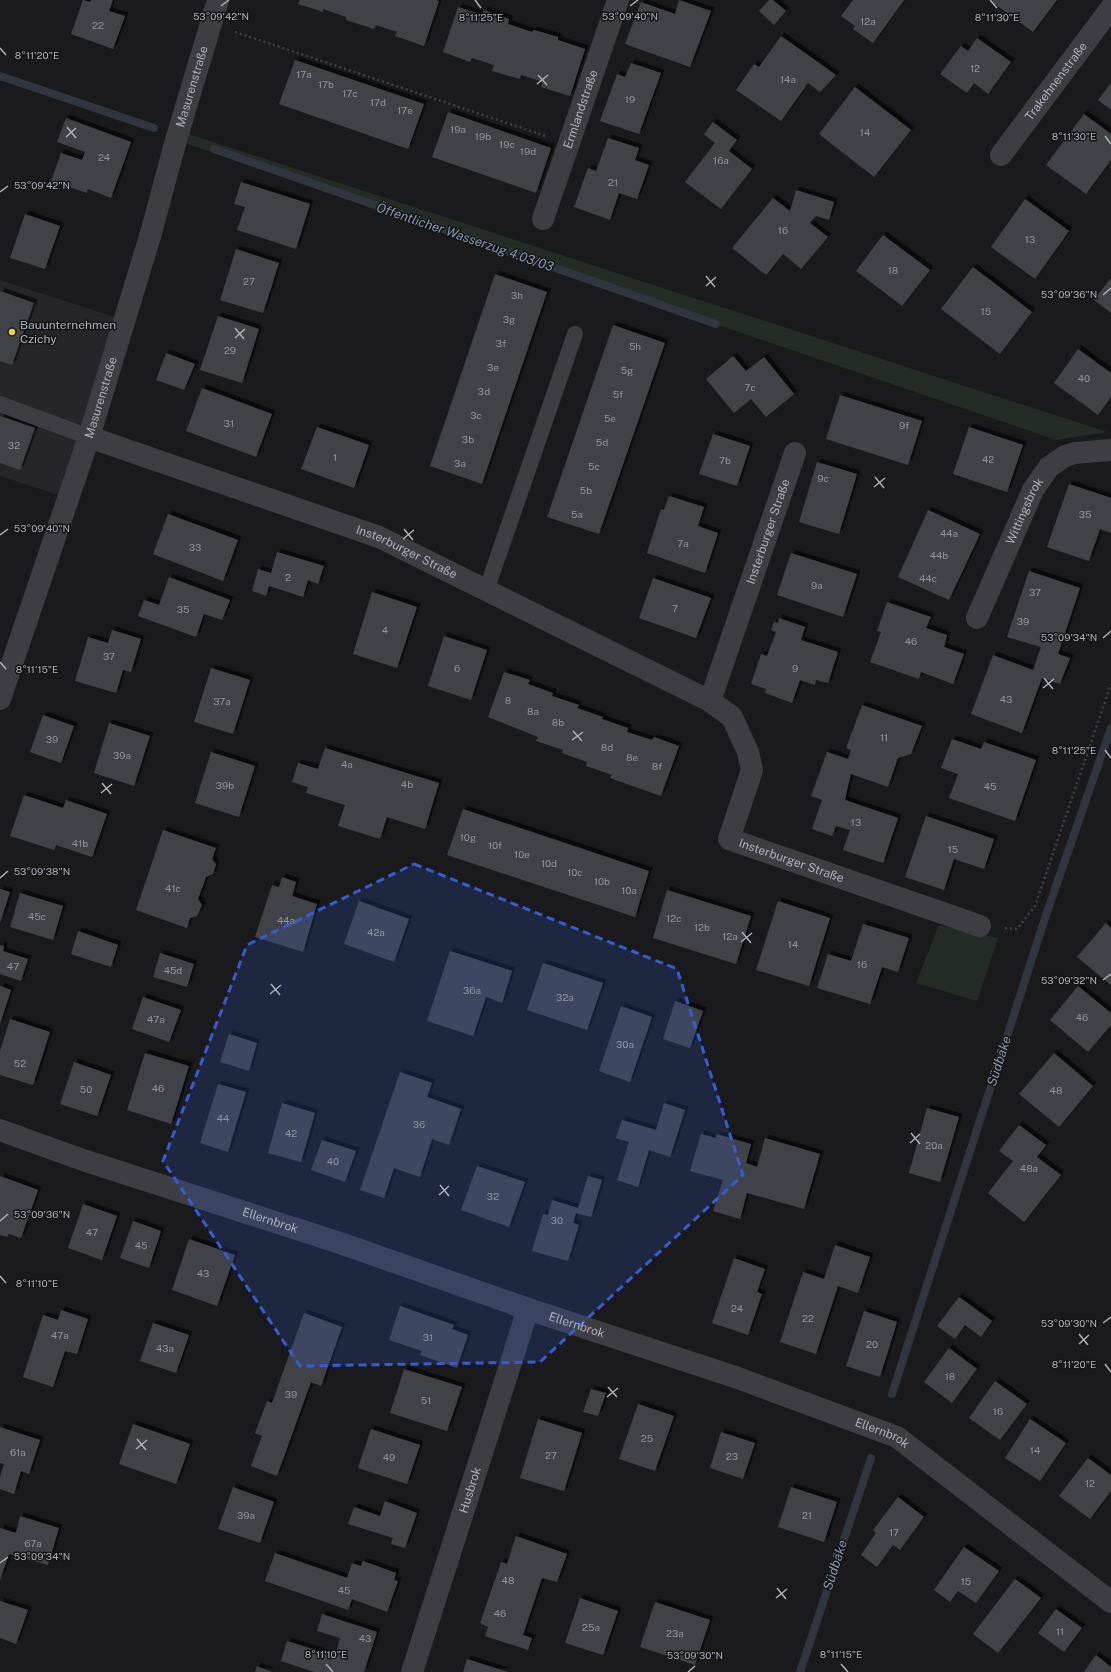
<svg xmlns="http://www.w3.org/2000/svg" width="1111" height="1672" font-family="'Public Sans',sans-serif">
<defs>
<filter id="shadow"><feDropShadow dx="3.5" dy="-3.5" stdDeviation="0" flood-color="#0009"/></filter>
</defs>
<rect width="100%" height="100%" fill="#1a1a1c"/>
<path fill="#262629" d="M0,280L129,322L68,498L0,476Z"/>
<path fill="#242c26" d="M179,131L1107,432L1056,440L176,140Z
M939,925L998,938L977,1001L916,983Z"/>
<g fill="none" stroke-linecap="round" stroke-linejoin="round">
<path stroke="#303640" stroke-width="8" d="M0,76L154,128
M214,149L716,324
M892,1394L1046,915L1111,728
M800,1672L871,1458"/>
</g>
<path fill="#414246" filter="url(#shadow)" d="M83,0L90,2L91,0H113L109,11L125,16L113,49L71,34Z
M300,0H436L439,1L424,46L395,36L397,32L376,25L374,29L346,20V17L323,9V12L298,4Z
M679,0L711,11L690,67L625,44L641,2L675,14Z
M769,0H773L786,11L774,25L759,11Z
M853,0H904L873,43L853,29L855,26L841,16Z
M993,0H1057L1033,32L992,2Z
M458,7L482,15L484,10L509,19L508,24L532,32L534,30L558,37V40L585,49L570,96L541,87L543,82L521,75L520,79L492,71L494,65L472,58L470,62L443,52Z
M781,36L836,75L820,92L808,83L781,121L736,90L754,64L759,67Z
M977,38L1011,62L988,94L974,83L967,93L940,74L961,46L968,51Z
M295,60L424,104L408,149L279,104Z
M631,63L661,73L639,134L600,121L617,74L625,77Z
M1111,83V110L1098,100Z
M855,87L911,130L874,177L819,134Z
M448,112L551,148L536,193L432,157Z
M1084,114L1111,134V160L1086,194L1046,165Z
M66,118L131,142L111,198L88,189L87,193L51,181L61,153L82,160L85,152L57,142Z
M713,122L737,140L729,151L752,169L721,209L685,182L715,143L704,134Z
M608,138L639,148L635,160L649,165L637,199L619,193L610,220L574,207L588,168L596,171Z
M241,182L310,204L296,249L237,230L245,207L234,204Z
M796,190L834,202L829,220L816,216L810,223L828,237L801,269L783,254L766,275L732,248L773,198L790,211Z
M1025,199L1069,231L1035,279L991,247Z
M25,214L60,226L45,269L10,258Z
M883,235L930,270L902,306L856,271Z
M236,249L279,263L263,313L220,300Z
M973,267L1032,312L1000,354L941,309Z
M495,274L547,292L482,484L430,466Z
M1111,278V313L1094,300Z
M0,291L34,303L12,365L0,361Z
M218,316L259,329L242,383L200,370Z
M613,325L665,343L599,534L547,517Z
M1078,349L1111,373V397L1098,415L1054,383Z
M166,353L195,364L184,390L156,380Z
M733,356L746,371L764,357L794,394L766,417L751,399L734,413L706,379Z
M202,388L272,414L256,457L186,431Z
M840,395L922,421L908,465L826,439Z
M0,416L35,428L20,470L0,463Z
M317,427L369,445L354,488L301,469Z
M969,427L1023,445L1007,492L953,474Z
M713,434L750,446L737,486L699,474Z
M817,462L857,474L839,534L799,522Z
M1069,484L1111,498V533L1100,529L1089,561L1047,547Z
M669,496L704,507L698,526L718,533L705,573L647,553L661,509L664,510Z
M928,510L980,534L949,600L898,577Z
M168,514L238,540L223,581L153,554Z
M277,552L324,566L318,584L308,580L303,597L269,586L266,596L252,591L258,569L271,573Z
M791,553L857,574L843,617L777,595Z
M1029,571L1080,588L1058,654L1070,658L1060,684L1042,678L1022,733L971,714L993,655L1033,670L1041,647L1007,637Z
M169,577L230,600L222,620L204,614L196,637L138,616L144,600L159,605Z
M653,578L711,598L696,638L639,618Z
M372,592L417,607L397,668L353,654Z
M887,602L931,617L926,628L947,635L944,647L964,654L953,684L921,672L919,679L870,662L881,632L877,631Z
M779,618L805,627L801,640L838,652L828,683L816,680L815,685L800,680L792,703L765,693L766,689L751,684L761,654L767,656L776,632L771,630L774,622L778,623Z
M112,630L141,639L131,672L123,670L116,693L75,681L88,637L108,643Z
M444,636L487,650L471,700L428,686Z
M211,668L250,680L233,734L194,722Z
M504,672L530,680L528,684L553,693L552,696L579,705L577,708L603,717L602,719L628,728L627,732L652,740L654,737L679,746L661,796L610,778L612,775L586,766L587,762L562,753L563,750L536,741L538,737L488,717Z
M862,705L922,726L911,754L898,758L888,787L851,774L848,786L845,800L898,818L883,863L843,850L850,830L836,826L832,836L812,829L822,800L811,796L827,752L848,759L851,750L846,748Z
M43,715L74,726L61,763L30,752Z
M109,723L150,736L134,786L94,773Z
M952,739L981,749L984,742L1036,760L1015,821L949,798L958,774L941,768Z
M325,748L439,783L425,829L387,817L380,839L338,826L345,805L306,793L308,787L292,782L298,763L318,769Z
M211,752L255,766L239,817L195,803Z
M24,795L63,808L66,800L107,814L92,857L56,845L54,850L10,836Z
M463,809L649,871L635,917L447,855Z
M926,816L994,839L984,869L954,859L944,890L905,877Z
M163,830L216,848L212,859L216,864L213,874L206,877L198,899L202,905L197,916L190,918L187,928L136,910Z
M282,877L296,882L292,896L317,904L303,952L255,937L272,885L279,887Z
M0,889L10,892L0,923Z
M667,890L751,916L736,964L653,938Z
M20,893L63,906L53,940L10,927Z
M359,901L409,919L394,962L344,944Z
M778,901L830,918L809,986L756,970Z
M1106,923L1111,928V985L1077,957Z
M863,924L909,938L898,972L882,967L870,1004L817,988L828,954L851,961Z
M78,931L118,945L111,967L71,954Z
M0,945L4,946L3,951L28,959L21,981L0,974Z
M450,951L512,971L502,1003L486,997L473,1036L427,1021Z
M160,953L194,964L187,987L153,977Z
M543,963L603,983L587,1030L527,1010Z
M0,986L11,990L0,1024Z
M1078,986L1111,1013V1025L1088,1052L1050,1020Z
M143,997L181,1010L169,1042L132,1029Z
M675,1001L703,1011L690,1048L663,1039Z
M621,1006L652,1017L630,1082L599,1071Z
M10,1019L50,1032L33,1085L0,1075V1051Z
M229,1034L257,1043L249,1071L220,1062Z
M145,1053L189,1066L171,1124L127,1110Z
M1054,1053L1093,1086L1059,1127L1019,1094Z
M74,1062L111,1075L97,1116L60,1104Z
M400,1072L432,1083L427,1097L461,1109L449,1145L432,1139L420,1177L394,1168L384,1198L360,1190Z
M218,1084L246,1092L228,1152L200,1143Z
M282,1103L315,1113L301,1162L268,1153Z
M664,1103L685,1110L670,1157L649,1150L638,1187L617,1180L629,1142L616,1138L622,1120L656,1130Z
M927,1108L959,1117L940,1182L909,1173Z
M1019,1125L1046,1145L1037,1157L1061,1175L1024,1222L988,1193L1013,1161L999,1151Z
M701,1134L716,1138V1134L751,1144L746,1163L757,1167L765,1138L820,1154L804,1209L747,1193L740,1219L713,1211L723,1180L690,1171Z
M322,1140L356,1151L345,1182L311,1170Z
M477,1166L525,1182L509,1227L461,1210Z
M0,1176L38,1190L21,1238L9,1234L7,1237L0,1235Z
M588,1176L602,1180L591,1217L576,1213L573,1223L579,1225L568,1261L532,1251L543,1214L548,1215L552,1200L578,1208Z
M83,1204L117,1216L102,1260L68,1248Z
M133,1221L161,1231L149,1268L120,1258Z
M189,1239L235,1255L217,1306L172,1290Z
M835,1245L870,1257L858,1293L838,1286L816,1354L780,1342L803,1272L824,1279Z
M734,1258L765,1269L757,1292L762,1294L748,1335L712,1323Z
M959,1297L992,1321L981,1337L965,1325L955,1339L937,1326Z
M400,1306L454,1325L452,1329L468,1335L457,1368L420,1355L422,1351L389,1340Z
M61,1310L88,1319L77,1354L65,1351L53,1387L23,1377L43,1315L58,1320Z
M864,1311L897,1322L880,1377L846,1366Z
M304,1313L342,1327L321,1386L311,1382L277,1476L251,1466L262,1436L255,1433L267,1401L272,1403Z
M153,1323L189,1335L176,1373L140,1361Z
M949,1348L977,1369L952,1403L924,1382Z
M404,1369L462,1387L447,1431L390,1413Z
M995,1381L1027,1404L1000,1440L969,1418Z
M591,1389L606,1393L598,1416L583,1412Z
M638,1404L674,1416L655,1471L619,1459Z
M538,1419L582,1433L564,1491L520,1478Z
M1030,1419L1066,1443L1040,1481L1005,1458Z
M133,1424L190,1444L176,1484L119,1464Z
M0,1427L40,1440L29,1474L21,1471L14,1494L0,1489V1477L4,1464L0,1463Z
M371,1429L420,1445L407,1484L358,1468Z
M721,1432L755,1443L743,1479L710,1468Z
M1088,1458L1111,1475V1491L1090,1519L1059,1496Z
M233,1487L274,1502L260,1543L218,1529Z
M791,1487L837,1502L824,1542L778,1527Z
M898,1497L924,1517L900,1550L893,1545L877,1567L861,1555L876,1533L873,1530Z
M385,1501L417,1513L405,1548L391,1544L393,1538L348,1524L354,1507L380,1516Z
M20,1516L59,1528L48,1565L9,1554L0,1580V1528L16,1533Z
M516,1536L567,1554L557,1582L542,1578L523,1635L532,1638L528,1650L485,1636L488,1627L480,1623L501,1562L507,1564Z
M964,1547L999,1571L976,1603L958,1591L950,1602L934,1590Z
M275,1553L347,1578L352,1563L361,1566L363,1561L396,1573L394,1580L398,1581L387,1612L352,1599L348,1610L265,1581Z
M1015,1579L1041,1598L998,1653L973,1634Z
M580,1598L618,1611L603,1655L565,1643Z
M0,1601L28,1610L16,1644L0,1638Z
M655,1602L710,1620L695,1665L640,1647Z
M1056,1609L1082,1628L1064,1652L1038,1633Z
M322,1614L377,1632L364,1672H314L281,1661L287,1641L335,1656L340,1638L317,1631Z
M1096,1655L1111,1667V1672H1084Z
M467,1659L508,1672H463Z
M257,1666L272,1672H255Z"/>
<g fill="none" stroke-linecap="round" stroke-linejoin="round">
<path stroke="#414248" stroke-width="2.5" stroke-dasharray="2 3" stroke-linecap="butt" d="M235,32L546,136
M1005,928L1017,929L1035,906L1111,684"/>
<path stroke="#3d3d43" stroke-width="16" d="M0,404L89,437
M486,591L575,334"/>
<g stroke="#3d3d43" stroke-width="22">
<path id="s1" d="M1001,155L1111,8"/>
<path id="s2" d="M543,219L618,0"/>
<path id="s3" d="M89,437L379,537L710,701L732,717L748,752L752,770L729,839L980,926"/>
<path id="s4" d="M977,618L1033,490L1049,467L1065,456L1075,453L1111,450"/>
<path id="s5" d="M0,699L89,437L151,233L176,140L218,0"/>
<path id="s6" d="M710,701L795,453"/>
<path id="s7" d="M0,1130L83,1160L340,1243L528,1309L738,1378L897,1437L1111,1602"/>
<path id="s8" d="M412,1672L528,1309"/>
</g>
</g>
<path fill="#335dd4" fill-opacity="0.2" stroke="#335dd4" stroke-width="3" stroke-dasharray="8 5" stroke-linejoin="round" d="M414,864L677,969L743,1175L540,1362L300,1366L163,1161L247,945Z"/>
<path fill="none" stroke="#adafbb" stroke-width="1.5" d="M475,0L481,8M990,0L997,8M221,6L229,0M630,6L638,0M0,48L6,55M538,75L547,85M537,84L548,75M67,127L76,138M1105,136L1111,144M66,137L76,128M0,192L8,186M706,276L715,287M706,286L716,277M1103,295L1111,288M235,328L244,339M235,338L245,329M875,477L884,488M874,487L885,478M404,529L413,540M0,535L8,529M403,539L414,530M1103,638L1111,631M0,662L6,669M1044,678L1053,689M1043,688L1054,679M573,731L582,741M572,740L583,732M1105,750L1111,758M102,783L111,794M101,793L112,784M0,878L8,871M742,932L751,943M741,942L752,933M1103,980L1111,974M271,984L280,995M270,994L281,985M911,1133L920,1144M910,1143L920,1134M440,1185L449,1196M439,1195L449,1186M0,1221L8,1214M0,1276L6,1283M1103,1323L1111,1317M1079,1334L1088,1345M1079,1344L1089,1335M1105,1364L1111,1372M608,1387L617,1397M607,1397L618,1388M137,1439L146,1450M136,1449L147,1440M0,1563L8,1557M777,1588L786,1599M776,1598L787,1589M326,1664L333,1672M841,1664L848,1672M688,1672L695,1666"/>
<circle fill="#edcf40" stroke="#151517" stroke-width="1.5" cx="12" cy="332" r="4"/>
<g text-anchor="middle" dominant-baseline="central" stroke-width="3" stroke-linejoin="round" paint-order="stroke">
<g font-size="10" fill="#92949e">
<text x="868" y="21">12a</text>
<text x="98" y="25">22</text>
<text x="975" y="68">12</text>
<text x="304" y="74">17a</text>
<text x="788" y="79">14a</text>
<text x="326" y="84">17b</text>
<text x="350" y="93">17c</text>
<text x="630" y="99">19</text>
<text x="378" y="102">17d</text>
<text x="405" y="110">17e</text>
<text x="458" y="129">19a</text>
<text x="865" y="132">14</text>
<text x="483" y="136">19b</text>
<text x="507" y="144">19c</text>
<text x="528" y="151">19d</text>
<text x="104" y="157">24</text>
<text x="721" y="160">16a</text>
<text x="613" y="182">21</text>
<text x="783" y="230">16</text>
<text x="1030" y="239">13</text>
<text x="893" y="270">18</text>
<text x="249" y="281">27</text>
<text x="517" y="295">3h</text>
<text x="986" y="311">15</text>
<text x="509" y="319">3g</text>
<text x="501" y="343">3f</text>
<text x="635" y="346">5h</text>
<text x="230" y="350">29</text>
<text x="493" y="367">3e</text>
<text x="627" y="370">5g</text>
<text x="1084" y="378">40</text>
<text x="750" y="387">7c</text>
<text x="484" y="391">3d</text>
<text x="618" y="394">5f</text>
<text x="476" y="415">3c</text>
<text x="610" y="418">5e</text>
<text x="229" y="423">31</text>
<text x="904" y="425">9f</text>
<text x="468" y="439">3b</text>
<text x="602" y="442">5d</text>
<text x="14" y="445">32</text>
<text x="335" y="457">1</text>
<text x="988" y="459">42</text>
<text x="725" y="460">7b</text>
<text x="460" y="463">3a</text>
<text x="594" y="466">5c</text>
<text x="823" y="478">9c</text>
<text x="586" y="490">5b</text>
<text x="577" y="514">5a</text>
<text x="1085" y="514">35</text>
<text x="949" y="533">44a</text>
<text x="683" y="543">7a</text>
<text x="195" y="547">33</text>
<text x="939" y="555">44b</text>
<text x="288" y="577">2</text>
<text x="928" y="578">44c</text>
<text x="817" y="585">9a</text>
<text x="1035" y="592">37</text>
<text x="675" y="608">7</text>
<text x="183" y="609">35</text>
<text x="1023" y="621">39</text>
<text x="385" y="630">4</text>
<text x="911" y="641">46</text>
<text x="109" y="656">37</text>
<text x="457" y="668">6</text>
<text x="795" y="668">9</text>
<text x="1006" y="699">43</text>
<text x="508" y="700">8</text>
<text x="222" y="701">37a</text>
<text x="533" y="711">8a</text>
<text x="558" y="722">8b</text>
<text x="884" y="737">11</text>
<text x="52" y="739">39</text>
<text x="607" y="747">8d</text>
<text x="122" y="755">39a</text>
<text x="632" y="757">8e</text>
<text x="347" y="764">4a</text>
<text x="657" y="766">8f</text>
<text x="407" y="784">4b</text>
<text x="225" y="785">39b</text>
<text x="990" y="786">45</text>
<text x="856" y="822">13</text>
<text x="468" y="837">10g</text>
<text x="80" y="843">41b</text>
<text x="495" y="845">10f</text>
<text x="953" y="849">15</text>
<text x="522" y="854">10e</text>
<text x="549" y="863">10d</text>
<text x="575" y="872">10c</text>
<text x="602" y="881">10b</text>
<text x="173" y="888">41c</text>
<text x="629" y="890">10a</text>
<text x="37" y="916">45c</text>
<text x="674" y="918">12c</text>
<text x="286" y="920">44a</text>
<text x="702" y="927">12b</text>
<text x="376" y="932">42a</text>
<text x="730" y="936">12a</text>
<text x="793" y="944">14</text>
<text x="862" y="964">16</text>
<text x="13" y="966">47</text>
<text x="173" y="970">45d</text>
<text x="472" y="990">36a</text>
<text x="565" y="997">32a</text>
<text x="1082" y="1017">46</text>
<text x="156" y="1019">47a</text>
<text x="625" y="1044">30a</text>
<text x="20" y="1063">52</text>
<text x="158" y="1088">46</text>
<text x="86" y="1089">50</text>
<text x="1056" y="1090">48</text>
<text x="223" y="1118">44</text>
<text x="419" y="1124">36</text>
<text x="291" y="1133">42</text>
<text x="934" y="1145">20a</text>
<text x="333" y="1161">40</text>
<text x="1029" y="1168">48a</text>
<text x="493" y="1196">32</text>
<text x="557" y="1220">30</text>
<text x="92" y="1232">47</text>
<text x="141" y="1245">45</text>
<text x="203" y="1273">43</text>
<text x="737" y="1308">24</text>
<text x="808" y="1318">22</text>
<text x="60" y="1335">47a</text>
<text x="428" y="1337">31</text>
<text x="872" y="1344">20</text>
<text x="165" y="1348">43a</text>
<text x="950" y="1376">18</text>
<text x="291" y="1394">39</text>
<text x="426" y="1400">51</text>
<text x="998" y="1411">16</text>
<text x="647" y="1438">25</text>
<text x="1035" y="1450">14</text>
<text x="18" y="1452">61a</text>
<text x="551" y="1455">27</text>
<text x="732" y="1456">23</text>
<text x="389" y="1457">49</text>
<text x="1090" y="1483">12</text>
<text x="246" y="1515">39a</text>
<text x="807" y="1515">21</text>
<text x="894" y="1532">17</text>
<text x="33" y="1543">67a</text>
<text x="508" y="1580">48</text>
<text x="966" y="1581">15</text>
<text x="344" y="1590">45</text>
<text x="500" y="1613">46</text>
<text x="591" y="1627">25a</text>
<text x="1060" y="1631">11</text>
<text x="675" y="1633">23a</text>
<text x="365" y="1638">43</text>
</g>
<g font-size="12" fill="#adafbb" stroke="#151517">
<text stroke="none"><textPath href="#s1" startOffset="92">Trakehnenstraße</textPath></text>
<text stroke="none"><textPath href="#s5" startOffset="642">Masurenstraße</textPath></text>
<text stroke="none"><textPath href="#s2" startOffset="116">Ermlandstraße</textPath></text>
<text stroke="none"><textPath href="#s5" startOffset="318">Masurenstraße</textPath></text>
<text stroke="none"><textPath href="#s4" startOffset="117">Wittingsbrok</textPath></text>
<text stroke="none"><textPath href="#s6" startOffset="179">Insterburger Straße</textPath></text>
<text stroke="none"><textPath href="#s3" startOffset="338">Insterburger Straße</textPath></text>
<text stroke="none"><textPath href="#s3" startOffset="899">Insterburger Straße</textPath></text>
<text stroke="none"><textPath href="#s7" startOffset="285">Ellernbrok</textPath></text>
<text stroke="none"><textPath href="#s7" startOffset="609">Ellernbrok</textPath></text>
<text stroke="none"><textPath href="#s7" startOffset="933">Ellernbrok</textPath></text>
<text stroke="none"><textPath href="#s8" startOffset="191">Husbrok</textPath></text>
</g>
<g font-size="12" fill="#adafbb" stroke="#151517" text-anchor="start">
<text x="20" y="325">Bauunternehmen<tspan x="20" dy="14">Czichy</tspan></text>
</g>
<g font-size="13" font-style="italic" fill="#8597b4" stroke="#151517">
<text transform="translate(465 237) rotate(19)">Öffentlicher Wasserzug 4.03/03</text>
<text transform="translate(999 1061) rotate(-72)">Südbäke</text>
<text transform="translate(835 1565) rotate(-72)">Südbäke</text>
</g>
</g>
<g font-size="10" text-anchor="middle" fill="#adafbb" stroke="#151517" stroke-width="3" stroke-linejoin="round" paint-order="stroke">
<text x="221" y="20">53°09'42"N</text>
<text x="630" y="20">53°09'40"N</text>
<text x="997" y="21">8°11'30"E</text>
<text x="481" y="21">8°11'25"E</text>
<text x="37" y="59">8°11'20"E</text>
<text x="1074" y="140">8°11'30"E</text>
<text x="42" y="189">53°09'42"N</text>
<text x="1069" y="298">53°09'36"N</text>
<text x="42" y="532">53°09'40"N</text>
<text x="1069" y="641">53°09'34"N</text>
<text x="37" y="673">8°11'15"E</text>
<text x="1074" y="754">8°11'25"E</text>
<text x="42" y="875">53°09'38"N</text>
<text x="1069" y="984">53°09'32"N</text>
<text x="42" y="1218">53°09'36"N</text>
<text x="37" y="1287">8°11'10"E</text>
<text x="1069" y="1327">53°09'30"N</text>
<text x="1074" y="1368">8°11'20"E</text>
<text x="42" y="1560">53°09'34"N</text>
<text x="326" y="1658">8°11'10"E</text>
<text x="841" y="1658">8°11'15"E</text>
<text x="695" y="1659">53°09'30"N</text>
</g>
</svg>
